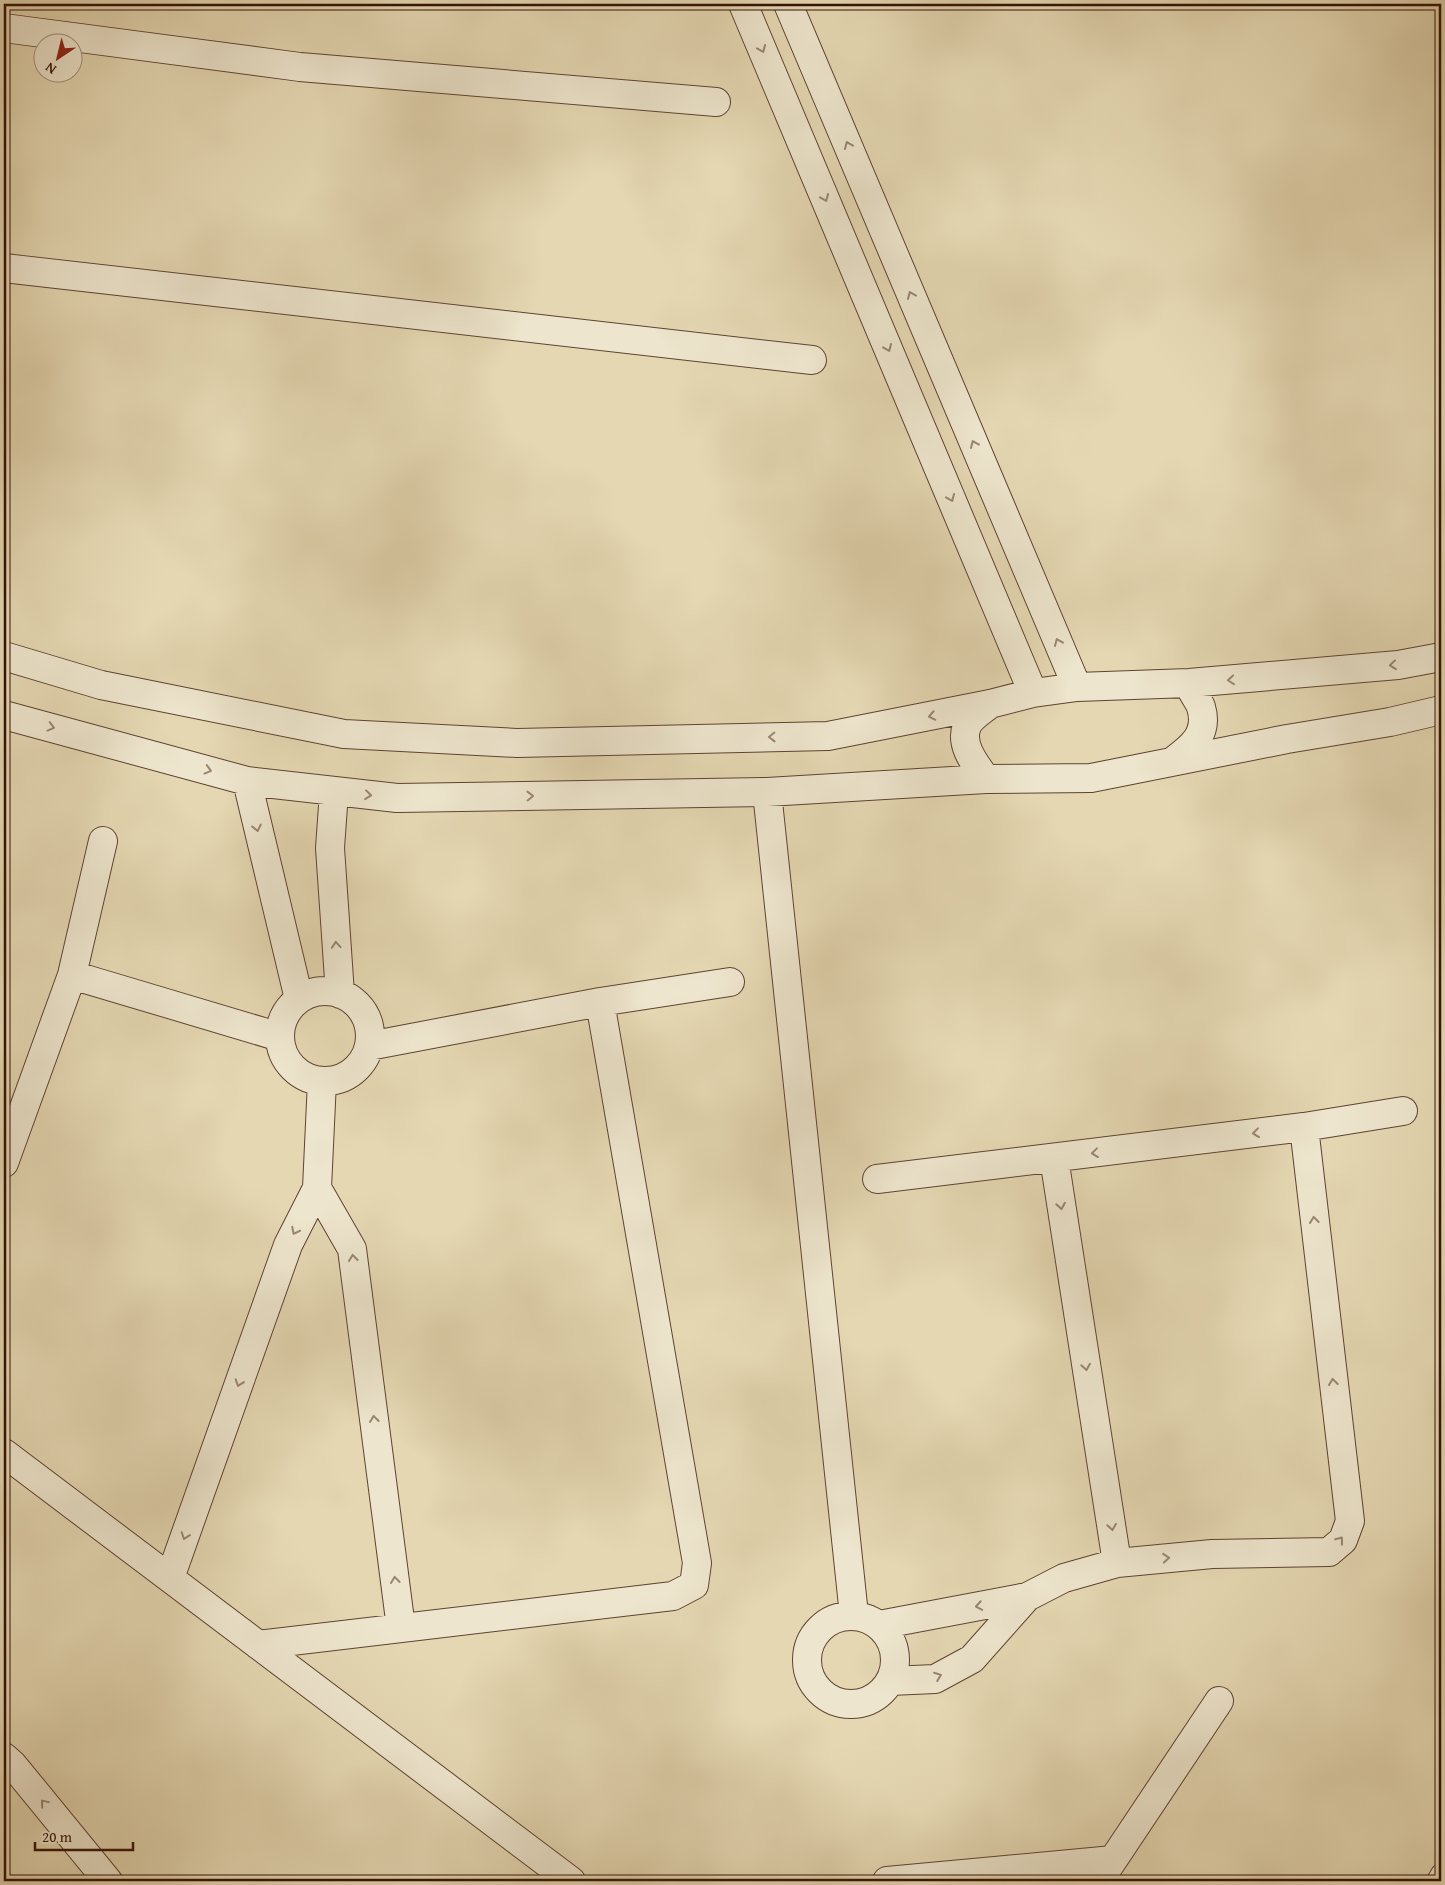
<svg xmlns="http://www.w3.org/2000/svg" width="1445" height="1885" font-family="'Gentium Book Plus',serif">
<rect width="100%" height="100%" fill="#e4d7b2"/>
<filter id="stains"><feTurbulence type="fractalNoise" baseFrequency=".004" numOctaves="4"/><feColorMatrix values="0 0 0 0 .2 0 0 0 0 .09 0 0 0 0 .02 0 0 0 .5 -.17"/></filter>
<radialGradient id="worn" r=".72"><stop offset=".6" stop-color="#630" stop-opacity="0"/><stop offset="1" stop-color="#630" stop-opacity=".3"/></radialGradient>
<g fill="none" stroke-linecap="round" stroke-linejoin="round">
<defs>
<path id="lane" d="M1437,1881L1441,1874"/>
<path id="street" d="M743,4L1033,693
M788,4L1077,687
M4,28L300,67L716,102
M4,268L812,360
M4,656L101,685L344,734L517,743L828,736L990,704L1033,693L1077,687L1189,683L1398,665L1441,657
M4,715L247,781L397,798L767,792L986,779L1091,778L1287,739L1390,722L1441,710
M1173,761C1192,747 1209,734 1201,707C1198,699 1191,692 1189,683
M986,779C976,765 959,745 967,726C970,718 983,710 990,704
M247,781L299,999
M334,792L330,848L340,994
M767,792L854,1615
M72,975L280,1037
M280 1036a45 45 0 1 1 90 0a45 45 0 1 1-90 0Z
M369,1046L600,1002L730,982
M1054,1158L1117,1563
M4,1163L72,975L103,841
M877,1179L1304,1127L1403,1111
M317,1188L352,1249L401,1628
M4,1453L571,1881
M170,1578L288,1245L317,1188L322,1081
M807 1660a44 44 0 1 1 88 0a44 44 0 1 1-88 0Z
M879,1625L1027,1597L1064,1578L1117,1563L1212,1554L1329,1552L1343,1540L1350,1521L1304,1127
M258,1645L673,1596L694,1585L697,1563L600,1002
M890,1681L935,1679L972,1659L1027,1597
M4,1757L13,1765L108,1881
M887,1881L1113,1860
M1099,1881L1219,1701"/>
</defs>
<use href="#lane" stroke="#5f4331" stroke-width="22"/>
<use href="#street" stroke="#5f4331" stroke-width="30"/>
<use href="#lane" stroke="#ede5cd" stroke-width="20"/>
<use href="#street" stroke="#ede5cd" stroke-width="28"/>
</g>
<defs><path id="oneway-chevron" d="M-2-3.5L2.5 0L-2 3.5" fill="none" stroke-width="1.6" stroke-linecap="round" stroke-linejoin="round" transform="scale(1.25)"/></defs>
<g stroke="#998673">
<use href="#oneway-chevron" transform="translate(762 49) rotate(67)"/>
<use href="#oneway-chevron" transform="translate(848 145) rotate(-113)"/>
<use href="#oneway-chevron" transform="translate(825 198) rotate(67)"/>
<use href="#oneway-chevron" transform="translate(911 295) rotate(-113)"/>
<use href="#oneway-chevron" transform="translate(888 348) rotate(67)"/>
<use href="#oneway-chevron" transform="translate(974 444) rotate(-113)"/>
<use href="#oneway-chevron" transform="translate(951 498) rotate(67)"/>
<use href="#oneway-chevron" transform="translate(1058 642) rotate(-113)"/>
<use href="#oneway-chevron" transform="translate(1393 665) rotate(174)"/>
<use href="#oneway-chevron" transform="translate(1231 680) rotate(175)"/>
<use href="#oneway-chevron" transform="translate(932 716) rotate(169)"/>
<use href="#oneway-chevron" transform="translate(51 727) rotate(15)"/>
<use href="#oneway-chevron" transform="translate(772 737) rotate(179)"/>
<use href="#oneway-chevron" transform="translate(208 770) rotate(15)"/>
<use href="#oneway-chevron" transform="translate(368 795) rotate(6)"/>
<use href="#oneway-chevron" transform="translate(530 796) rotate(-1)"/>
<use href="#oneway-chevron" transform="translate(257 828) rotate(78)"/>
<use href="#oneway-chevron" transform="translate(336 945) rotate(-94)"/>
<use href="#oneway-chevron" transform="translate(1256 1133) rotate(173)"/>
<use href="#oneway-chevron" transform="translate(1095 1153) rotate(173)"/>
<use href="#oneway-chevron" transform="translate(1061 1206) rotate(81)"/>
<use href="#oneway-chevron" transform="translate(1314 1220) rotate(-97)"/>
<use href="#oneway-chevron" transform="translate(295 1231) rotate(117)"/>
<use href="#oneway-chevron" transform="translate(353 1258) rotate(-97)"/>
<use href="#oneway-chevron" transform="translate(1086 1367) rotate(81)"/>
<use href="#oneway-chevron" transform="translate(1333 1382) rotate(-97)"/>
<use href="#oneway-chevron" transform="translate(239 1383) rotate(109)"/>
<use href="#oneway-chevron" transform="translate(374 1419) rotate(-97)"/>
<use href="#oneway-chevron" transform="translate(1112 1527) rotate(81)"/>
<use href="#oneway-chevron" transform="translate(185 1536) rotate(109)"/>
<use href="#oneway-chevron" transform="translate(1340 1540) rotate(-53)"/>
<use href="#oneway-chevron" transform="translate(1166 1558) rotate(-5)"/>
<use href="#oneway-chevron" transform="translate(395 1580) rotate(-97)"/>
<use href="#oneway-chevron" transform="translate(979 1606) rotate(170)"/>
<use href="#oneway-chevron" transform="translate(938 1676) rotate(-21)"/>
<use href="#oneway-chevron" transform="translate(44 1803) rotate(-130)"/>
</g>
<rect width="1445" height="1885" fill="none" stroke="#e4d7b2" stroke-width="20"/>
<rect x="5" y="5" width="1435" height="1875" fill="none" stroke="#331206" stroke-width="2.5"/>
<rect x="10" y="10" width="1425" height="1865" fill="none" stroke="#331206"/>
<g transform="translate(58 58) rotate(215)"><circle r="24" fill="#ede5cd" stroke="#a3917d"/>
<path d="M0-4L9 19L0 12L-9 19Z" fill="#8f2418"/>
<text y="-8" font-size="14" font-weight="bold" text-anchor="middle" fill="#331206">N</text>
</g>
<path d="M35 1842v8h98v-8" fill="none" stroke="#331206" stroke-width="2.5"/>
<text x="42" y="1842" font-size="15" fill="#331206" stroke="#ede5cd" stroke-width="4" paint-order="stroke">20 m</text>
<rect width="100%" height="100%" filter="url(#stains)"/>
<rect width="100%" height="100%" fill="url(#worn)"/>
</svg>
